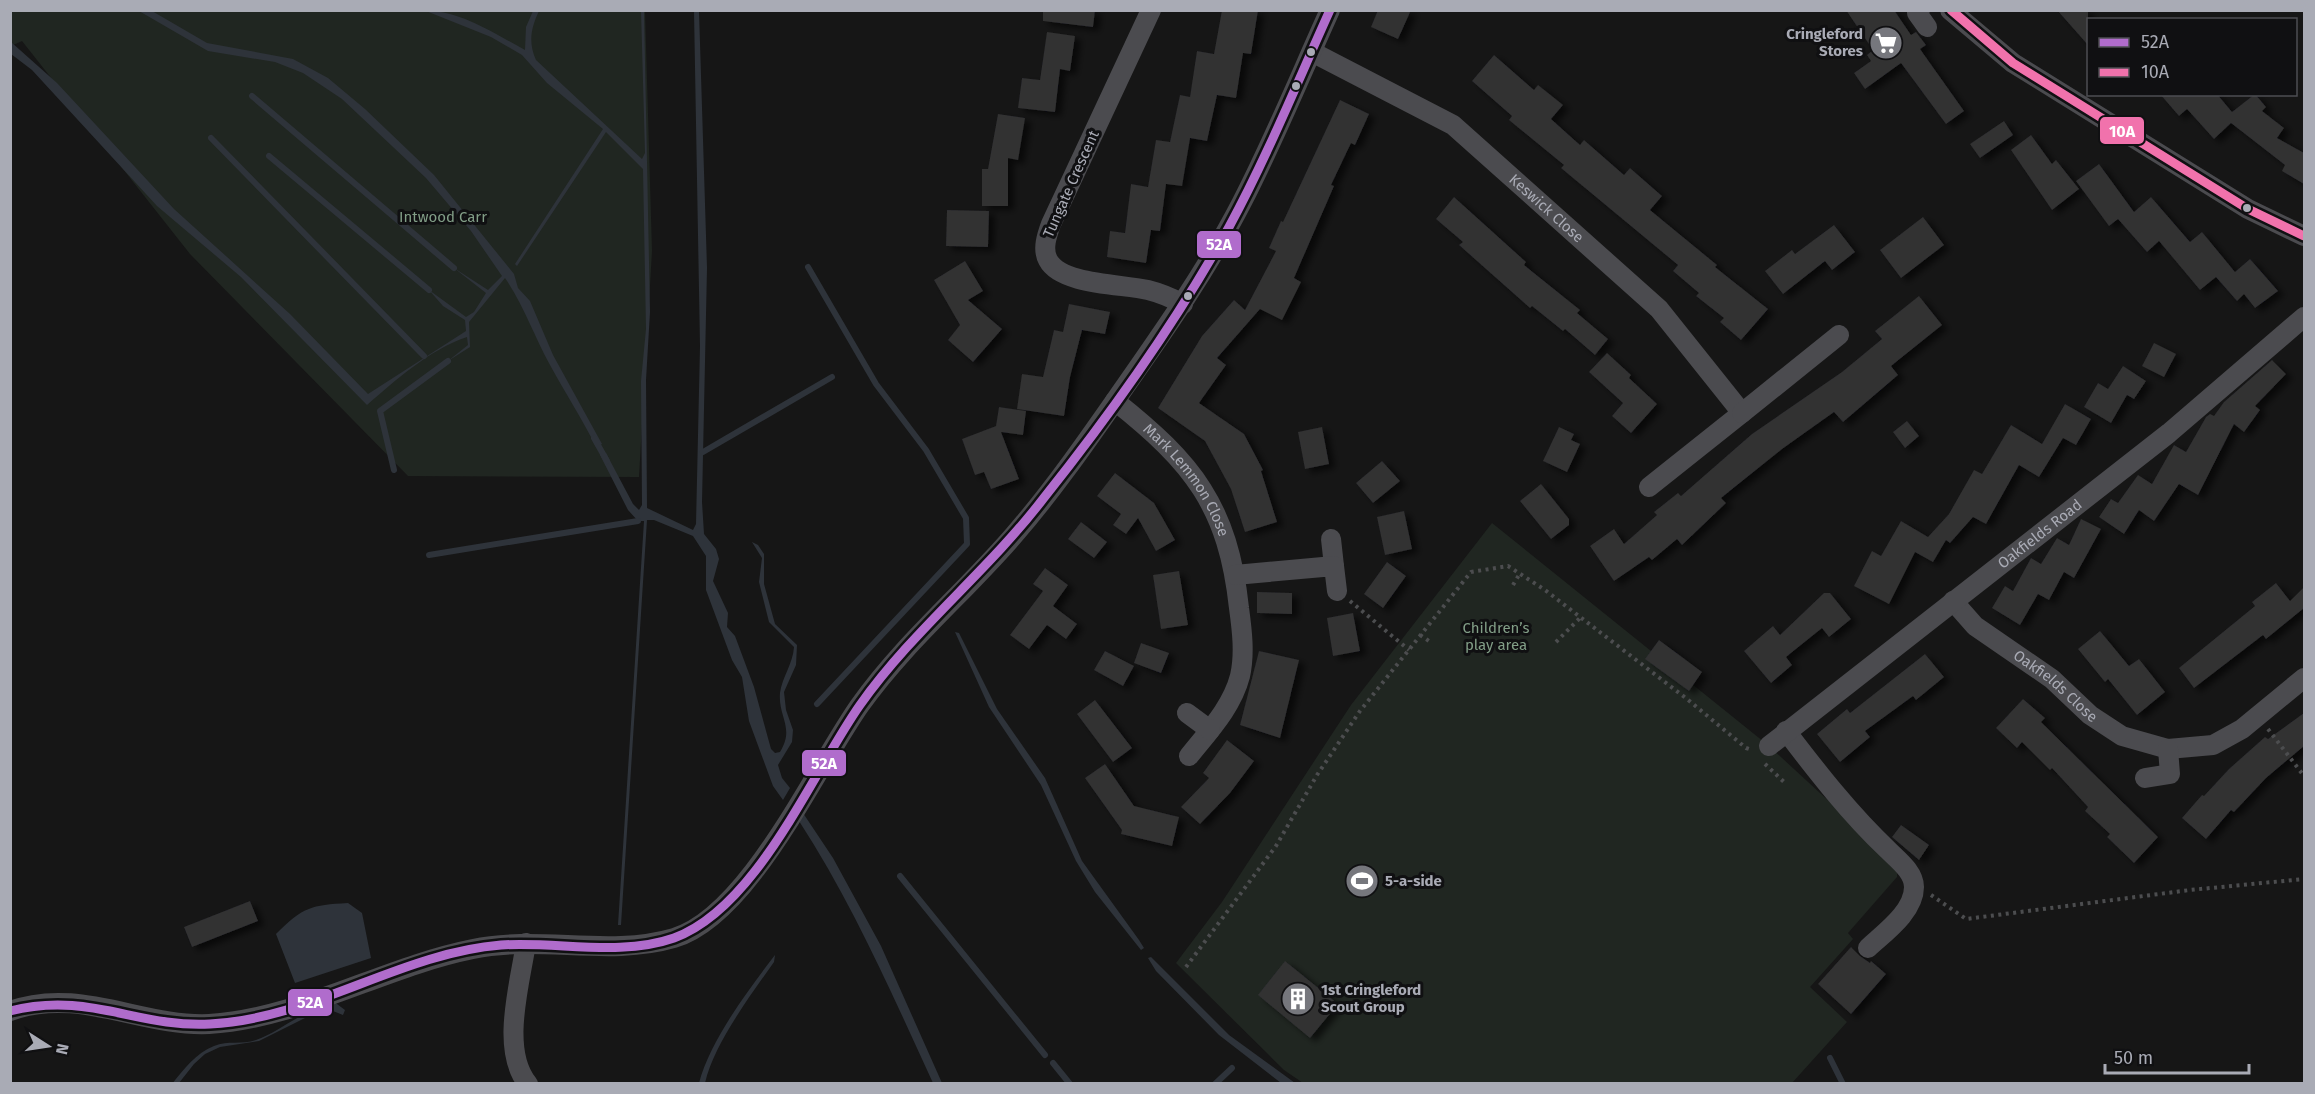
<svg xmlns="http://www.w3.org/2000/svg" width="2315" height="1094" font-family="'Fira Sans',sans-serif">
<defs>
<filter id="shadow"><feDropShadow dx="6" dy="4" stdDeviation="3" flood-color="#0009"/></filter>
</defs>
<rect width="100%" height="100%" fill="#161616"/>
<path fill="#202621" d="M10,11H645L652,251L639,477L408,476L190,254L22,41L11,46Z
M1492,523L1769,746L1897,864V877L1848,933L1853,939L1810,987L1847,1022L1792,1083H1303L1284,1070L1176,963L1222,902L1351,705Z"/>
<path fill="#2e333a" d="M139,11H152L207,43L293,59L328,78L365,109L434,175L514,274L518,288L530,301L553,355L602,444L596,447C582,418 565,393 550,365C534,336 524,306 505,278L469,322L470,347L448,361L468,345L467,337C429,350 397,379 367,405L241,277L157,206L32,70L11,54V42L57,83L174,209L290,314L368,394L466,331L465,320L443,306L429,290L466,317L474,312L486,293L454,268L488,290L502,276L471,231L426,178L342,99L303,73L275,62L208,51Z
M426,11C460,10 495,34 525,50L526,27L533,11H539C531,28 528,42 536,60L642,159L645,153L641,11H644L650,312L646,380L647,508L693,530L696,524L700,346L694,11H699L707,268L702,502L704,534L716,549L719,559L713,581L728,613L727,627L735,636L754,687L771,749L775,753L780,752C795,728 778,717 780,693C782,677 793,664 794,647L769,622L759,582L762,558L752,542L758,545L764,554V584L775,624L797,645L796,665L784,692L786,710L793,730L792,742L778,765L782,778L790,788L783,800L773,786L749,721L742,677L732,660L706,590V556L693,536L654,520H647L621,925H618L644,521H638L628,510L600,455L606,453L633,504L639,510L642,505L641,381L646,329L643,169L606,132L517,266L515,264L603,129L547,83L522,55L491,37Z
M955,632L959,633L997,709L1045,778L1082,861L1139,940L1144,948L1141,950L1095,892L1076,861L1041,785L989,707Z
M803,813L833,858L881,946L942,1083H933C892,994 853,904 799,821Z
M348,903L362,913L371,958L295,983L276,934C303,907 311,905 348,903Z
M775,955L774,962C750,996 714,1044 705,1083H699C710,1041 748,990 775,955Z
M1151,957L1229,1035L1295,1083H1281L1219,1035L1156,971L1148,958Z
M333,1001L345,1010L343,1015L333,1011H319L259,1041L220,1047L205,1054L194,1064L179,1083L172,1084C184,1069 196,1053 214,1046C228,1040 242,1045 256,1040C278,1033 307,1007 327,1007Z"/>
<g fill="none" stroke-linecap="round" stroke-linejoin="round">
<path stroke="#2e333a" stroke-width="6" d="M252,96L454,268
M211,138L424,356
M269,156L429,290
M808,267L876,384L926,450L966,518L967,544L817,704
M594,438L607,461
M703,452L832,377
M394,470L380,411L448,361
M429,555L638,521
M900,876L1045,1055
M1830,1058L1843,1084
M1053,1063L1070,1084
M1215,1084L1232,1068"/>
</g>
<path fill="#303032" filter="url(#shadow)" d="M1043,10H1095L1093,27L1043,21Z
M1222,10H1258L1251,54L1243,53L1236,98L1217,95L1207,141L1190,138L1182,186L1166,184L1160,231L1151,230L1146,263L1107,257L1110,231L1125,233L1131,184L1148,187L1156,140L1170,142L1180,95L1190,97L1197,51L1214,54Z
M1378,10H1411L1398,39L1371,27Z
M1846,10H1894L1911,35L1916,32L1926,45L1920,49L1964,111L1946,124L1901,63L1865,89L1854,73L1871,61L1867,55L1873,50Z
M2057,10H2088V45Z
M1047,32L1075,36L1070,71L1060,69L1055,112L1018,108L1022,78L1040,80Z
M1494,55L1534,90L1538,85L1563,105L1551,119L1580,145L1584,140L1624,175L1630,168L1662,196L1650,210L1717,265L1715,267L1768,309L1741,340L1720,322L1724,318L1696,296L1699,293L1673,271L1678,265L1561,168L1564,165L1509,120L1512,116L1472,81Z
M2160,94H2217L2232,112L2255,94L2266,107L2262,111L2284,128L2277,138L2304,153V184L2282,171L2285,165L2231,123L2214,139L2187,109L2179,116Z
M1340,100L1369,114L1355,145L1351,143L1331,185L1334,186L1294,278L1301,282L1282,320L1260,309L1217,358L1226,365L1199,403L1244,434L1263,470L1261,471L1277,522L1245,532L1231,489L1205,441L1158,408L1202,336L1234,300L1245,310L1276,251L1269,248L1281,221L1283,222Z
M998,114L1025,118L1018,160L1008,158V206H982V169H988Z
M2004,121L2013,135L1980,158L1970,144Z
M2031,135L2052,164L2056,160L2079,189L2052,210L2011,150Z
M2099,164L2134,212L2151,197L2190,242L2202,232L2235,272L2250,259L2278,291L2255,308L2244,294L2237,301L2216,277L2200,290L2159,241L2147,252L2118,219L2109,226L2076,181Z
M1454,197L1526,262L1524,265L1580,310L1577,313L1608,339L1595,355L1565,329L1563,331L1532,306L1530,308L1459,245L1463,242L1436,219Z
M947,210L989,211L988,247L946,246Z
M1923,217L1944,245L1901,278L1880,250Z
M1834,225L1855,252L1832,270L1825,261L1783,294L1765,271L1792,250L1795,254Z
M965,261L983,291L968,300L1002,329L973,362L948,340L960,325L934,280Z
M1919,296L1942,325L1891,366L1898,375L1843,422L1834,412L1782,449L1721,498L1726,503L1682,545L1677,539L1652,560L1649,557L1614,581L1590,546L1614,529L1624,544L1657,515L1654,512L1678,493L1681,496L1752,434L1842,372L1882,339L1875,331Z
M1069,304L1110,312L1105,334L1082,330L1070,377L1064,416L1017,409L1022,374L1043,377L1054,330L1063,332Z
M2154,343L2176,354L2164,377L2142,366Z
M1607,353L1631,375L1629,378L1657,404L1631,433L1612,416L1623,403L1589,372Z
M2272,360L2286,374L2255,406L2260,410L2244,432L2234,424L2198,495L2179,484L2154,521L2139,510L2124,534L2099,517L2111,499L2118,503L2138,475L2152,484L2174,445L2186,452L2206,417L2210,414L2214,416L2224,402Z
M2123,366L2146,381L2134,399L2127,395L2111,423L2084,407L2098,383L2108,389Z
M2065,404L2091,419L2076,445L2063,438L2039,477L2019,465L1986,524L1973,517L1950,543L1946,540L1933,562L1915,552L1889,604L1854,586L1872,551L1881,556L1901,521L1928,537L1949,514L1974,470L1982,474L2011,425L2042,444Z
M999,407L1026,411L1023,435L1001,432L1019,479L991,489L984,472L975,475L962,439L996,426Z
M1907,421L1919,436L1905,448L1893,432Z
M1322,427L1329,464L1305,469L1298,432Z
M1559,427L1574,434L1571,440L1580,444L1567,472L1543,461Z
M1382,461L1400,481L1373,503L1356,483Z
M1115,473L1154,503L1175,540L1156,551L1138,518L1126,534L1113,525L1121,514L1097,496Z
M1541,484L1569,519V525L1551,539L1520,501Z
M1404,511L1412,549L1385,555L1377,517Z
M2081,519L2101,529L2074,578L2064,572L2049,600L2038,594L2020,625L1992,608L2005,586L2013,591L2031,558L2041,564L2057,538L2069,545Z
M1081,522L1107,542L1094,558L1068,539Z
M1387,562L1406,576L1383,608L1364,594Z
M1045,568L1068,585L1053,606L1077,624L1066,639L1047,625L1029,649L1010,635L1043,591L1033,584Z
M1179,571L1188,625L1161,629L1153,575Z
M2276,583L2290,601L2304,587V608L2266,639L2263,635L2194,688L2179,668L2255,606L2252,602Z
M1257,592L1292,593V614L1257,613Z
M1824,593H1830L1851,619L1829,637L1822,628L1786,657L1792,665L1771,683L1744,651L1773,626L1780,635Z
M1353,613L1360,651L1333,656L1327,618Z
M2100,631L2129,666L2139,659L2165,692L2137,715L2108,679L2105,682L2078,649Z
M1659,640L1702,672L1689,691L1645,659Z
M1141,643L1169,653L1161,673L1134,663Z
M1105,651L1134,666L1123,686L1094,670Z
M1259,651L1299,660L1280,738L1240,725Z
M1925,654L1944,677L1916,700L1913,696L1865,731L1870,737L1840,762L1817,734L1847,709L1850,713Z
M2023,699L2045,718L2041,722L2158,837L2134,863L2107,837L2110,834L2085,811L2088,807L2052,768L2050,770L2022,742L2017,748L1996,728Z
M1095,700L1132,748L1113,762L1077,714Z
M2304,713V746L2266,778L2234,812L2231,810L2206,839L2182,818L2202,795L2204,796L2229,769L2265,737L2268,739Z
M1227,740L1254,761L1230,793L1200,824L1181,807L1209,778L1203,773Z
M1105,764L1134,806L1179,817L1172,846L1121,834L1122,830L1085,778Z
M1901,825L1929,845L1919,860L1892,837Z
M250,901L258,921L192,947L184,927Z
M1851,947L1860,956L1870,963L1871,961L1886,974L1851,1014L1818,984Z
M1285,961L1338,1004L1310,1038L1258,995Z"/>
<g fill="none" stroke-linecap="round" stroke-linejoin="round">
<path stroke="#4c4d4f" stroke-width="4" stroke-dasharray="3 4.5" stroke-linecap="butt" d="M1513,585L1519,575
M1350,601L1409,650
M1420,635L1429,641
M1556,642L1580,618
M2268,729L2304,776
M1765,764L1784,782
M1931,895L1966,919L2190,890L2304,879
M1186,967L1276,846L1317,775L1360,711L1471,572L1508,566L1545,590L1687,699L1746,748L1752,750"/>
<g stroke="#4b4b4f" stroke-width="20">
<path d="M1151,10L1051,224C1047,235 1042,249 1048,260C1061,285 1122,284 1148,290C1160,293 1172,298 1183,304"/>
<path d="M1920,10L1917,13L1927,27"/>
<path d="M1950,10L2013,63L2248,209L2304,236"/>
<path id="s1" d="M1312,52L1453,125L1659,309L1742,413L1649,487"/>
<path id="s2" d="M1115,401C1193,463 1228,506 1239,608C1242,630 1245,654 1240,676C1232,707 1209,731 1189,756"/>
<path d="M1742,413L1839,335"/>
<path d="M1331,539L1334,566"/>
<path d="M1235,575L1334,566L1337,591"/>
<path id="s3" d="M1953,601L1975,626L2052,679L2090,715L2122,736L2168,749L2213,745L2242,729L2304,678"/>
<path d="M1187,713L1210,730"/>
<path d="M1786,731C1818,773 1850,814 1888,850C1898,860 1914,872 1914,887C1914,912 1884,933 1868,948"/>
<path id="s4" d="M1769,746L2169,433L2304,317"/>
<path d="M2145,778L2170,774L2168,749"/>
<path d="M526,943C520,984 500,1050 528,1084"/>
<path d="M10,1011C79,986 141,1027 209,1024C302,1018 383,967 473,949C539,935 609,957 674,938C749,916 816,767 860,705C905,642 964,593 1014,535C1054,489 1089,438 1124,388C1166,328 1208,268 1242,202C1274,140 1301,74 1330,10"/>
</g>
<defs>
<path id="bus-1" d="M10,1011C89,991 137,1028 210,1024C312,1019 400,953 501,945C557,941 620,957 674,938C757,908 812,773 860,705C913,630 987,572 1043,499C1110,415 1177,321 1229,227C1267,157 1297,83 1330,10"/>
<path id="bus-2" d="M1951,10L2013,63L2248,209L2304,236"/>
</defs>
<use href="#bus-1" stroke="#101012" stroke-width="14"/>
<use href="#bus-2" stroke="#101012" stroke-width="14"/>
<use href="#bus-1" stroke="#b06ccc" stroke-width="9"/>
<use href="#bus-2" stroke="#f172ac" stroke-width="9"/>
</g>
<defs>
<symbol id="supermarket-disc" viewBox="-11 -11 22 22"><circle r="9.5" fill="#76777d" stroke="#101012"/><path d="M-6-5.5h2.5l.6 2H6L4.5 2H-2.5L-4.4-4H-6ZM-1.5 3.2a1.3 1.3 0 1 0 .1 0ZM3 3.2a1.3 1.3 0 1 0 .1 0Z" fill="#fff"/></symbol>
<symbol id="stadium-disc" viewBox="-11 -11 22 22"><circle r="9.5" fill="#76777d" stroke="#101012"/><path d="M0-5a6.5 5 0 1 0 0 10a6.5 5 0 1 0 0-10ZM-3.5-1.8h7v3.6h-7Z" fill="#fff"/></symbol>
<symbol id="building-disc" viewBox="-11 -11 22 22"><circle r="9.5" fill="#76777d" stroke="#101012"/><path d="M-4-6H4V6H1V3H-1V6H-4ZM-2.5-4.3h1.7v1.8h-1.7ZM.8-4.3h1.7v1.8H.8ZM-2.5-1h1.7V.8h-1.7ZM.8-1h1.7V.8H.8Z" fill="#fff"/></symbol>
</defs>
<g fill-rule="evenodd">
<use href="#supermarket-disc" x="1867" y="24" width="38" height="38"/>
<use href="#stadium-disc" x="1343" y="862" width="38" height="38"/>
<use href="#building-disc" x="1279" y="980" width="38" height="38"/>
</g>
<g fill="#a9abb5" stroke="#101012" stroke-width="2">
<circle cx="1311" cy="52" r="5"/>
<circle cx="1296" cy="86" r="5"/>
<circle cx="2247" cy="208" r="5"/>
<circle cx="1188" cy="296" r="5"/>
</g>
<g text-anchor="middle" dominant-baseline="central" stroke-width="6" stroke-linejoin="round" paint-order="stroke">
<g font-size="15" font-weight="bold" fill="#a9abb5" stroke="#101012" text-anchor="start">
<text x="1863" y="34" text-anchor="end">Cringleford<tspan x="1863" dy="17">Stores</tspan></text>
<text x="1385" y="881">5-a-side</text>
<text x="1321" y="990">1st Cringleford<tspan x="1321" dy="17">Scout Group</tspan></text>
</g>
<g font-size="15" fill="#a9abb5" stroke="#101012">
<text transform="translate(1071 184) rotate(-66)">Tungate Crescent</text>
<text stroke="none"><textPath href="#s1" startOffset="284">Keswick Close</textPath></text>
<text stroke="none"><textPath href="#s2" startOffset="108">Mark Lemmon Close</textPath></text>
<text stroke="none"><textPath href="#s4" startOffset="344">Oakfields Road</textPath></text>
<text stroke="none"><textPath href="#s3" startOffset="134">Oakfields Close</textPath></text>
</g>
<g font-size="15" fill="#829e87" stroke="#101012">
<text x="443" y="217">Intwood Carr</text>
<text x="1496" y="628">Children’s<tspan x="1496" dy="17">play area</tspan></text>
</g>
</g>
<g stroke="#101012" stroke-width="2">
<rect x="2099" y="116" width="46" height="29" rx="6" fill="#f172ac"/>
<rect x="1196" y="230" width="46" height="29" rx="6" fill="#b06ccc"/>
<rect x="801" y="749" width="46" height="28" rx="6" fill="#b06ccc"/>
<rect x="287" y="988" width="46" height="29" rx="6" fill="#b06ccc"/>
</g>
<g font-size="16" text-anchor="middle" font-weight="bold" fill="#fff">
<text x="2122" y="137">10A</text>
<text x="1219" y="250">52A</text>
<text x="824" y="769">52A</text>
<text x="310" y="1008">52A</text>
</g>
<rect width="2315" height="1094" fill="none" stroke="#a9abb5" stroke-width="24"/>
<rect x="2087" y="18" width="210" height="78" fill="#101012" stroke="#4d4e53" stroke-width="1.5"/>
<rect x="2099" y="38" width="30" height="9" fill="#b06ccc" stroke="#4d4e53" stroke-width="1.5"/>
<text x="2141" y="48" font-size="18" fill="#a9abb5">52A</text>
<rect x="2099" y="68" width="30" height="9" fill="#f172ac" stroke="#4d4e53" stroke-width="1.5"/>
<text x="2141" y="78" font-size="18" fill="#a9abb5">10A</text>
<g transform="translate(48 1046) rotate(102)" stroke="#101012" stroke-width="4.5" paint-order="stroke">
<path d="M0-4.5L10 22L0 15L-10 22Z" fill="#a9abb5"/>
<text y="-9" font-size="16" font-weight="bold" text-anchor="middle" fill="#a9abb5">N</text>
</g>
<path d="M2105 1064v9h144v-9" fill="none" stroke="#a9abb5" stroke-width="3"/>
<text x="2114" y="1064" font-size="18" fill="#a9abb5" stroke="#101012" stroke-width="4.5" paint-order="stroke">50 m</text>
</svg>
